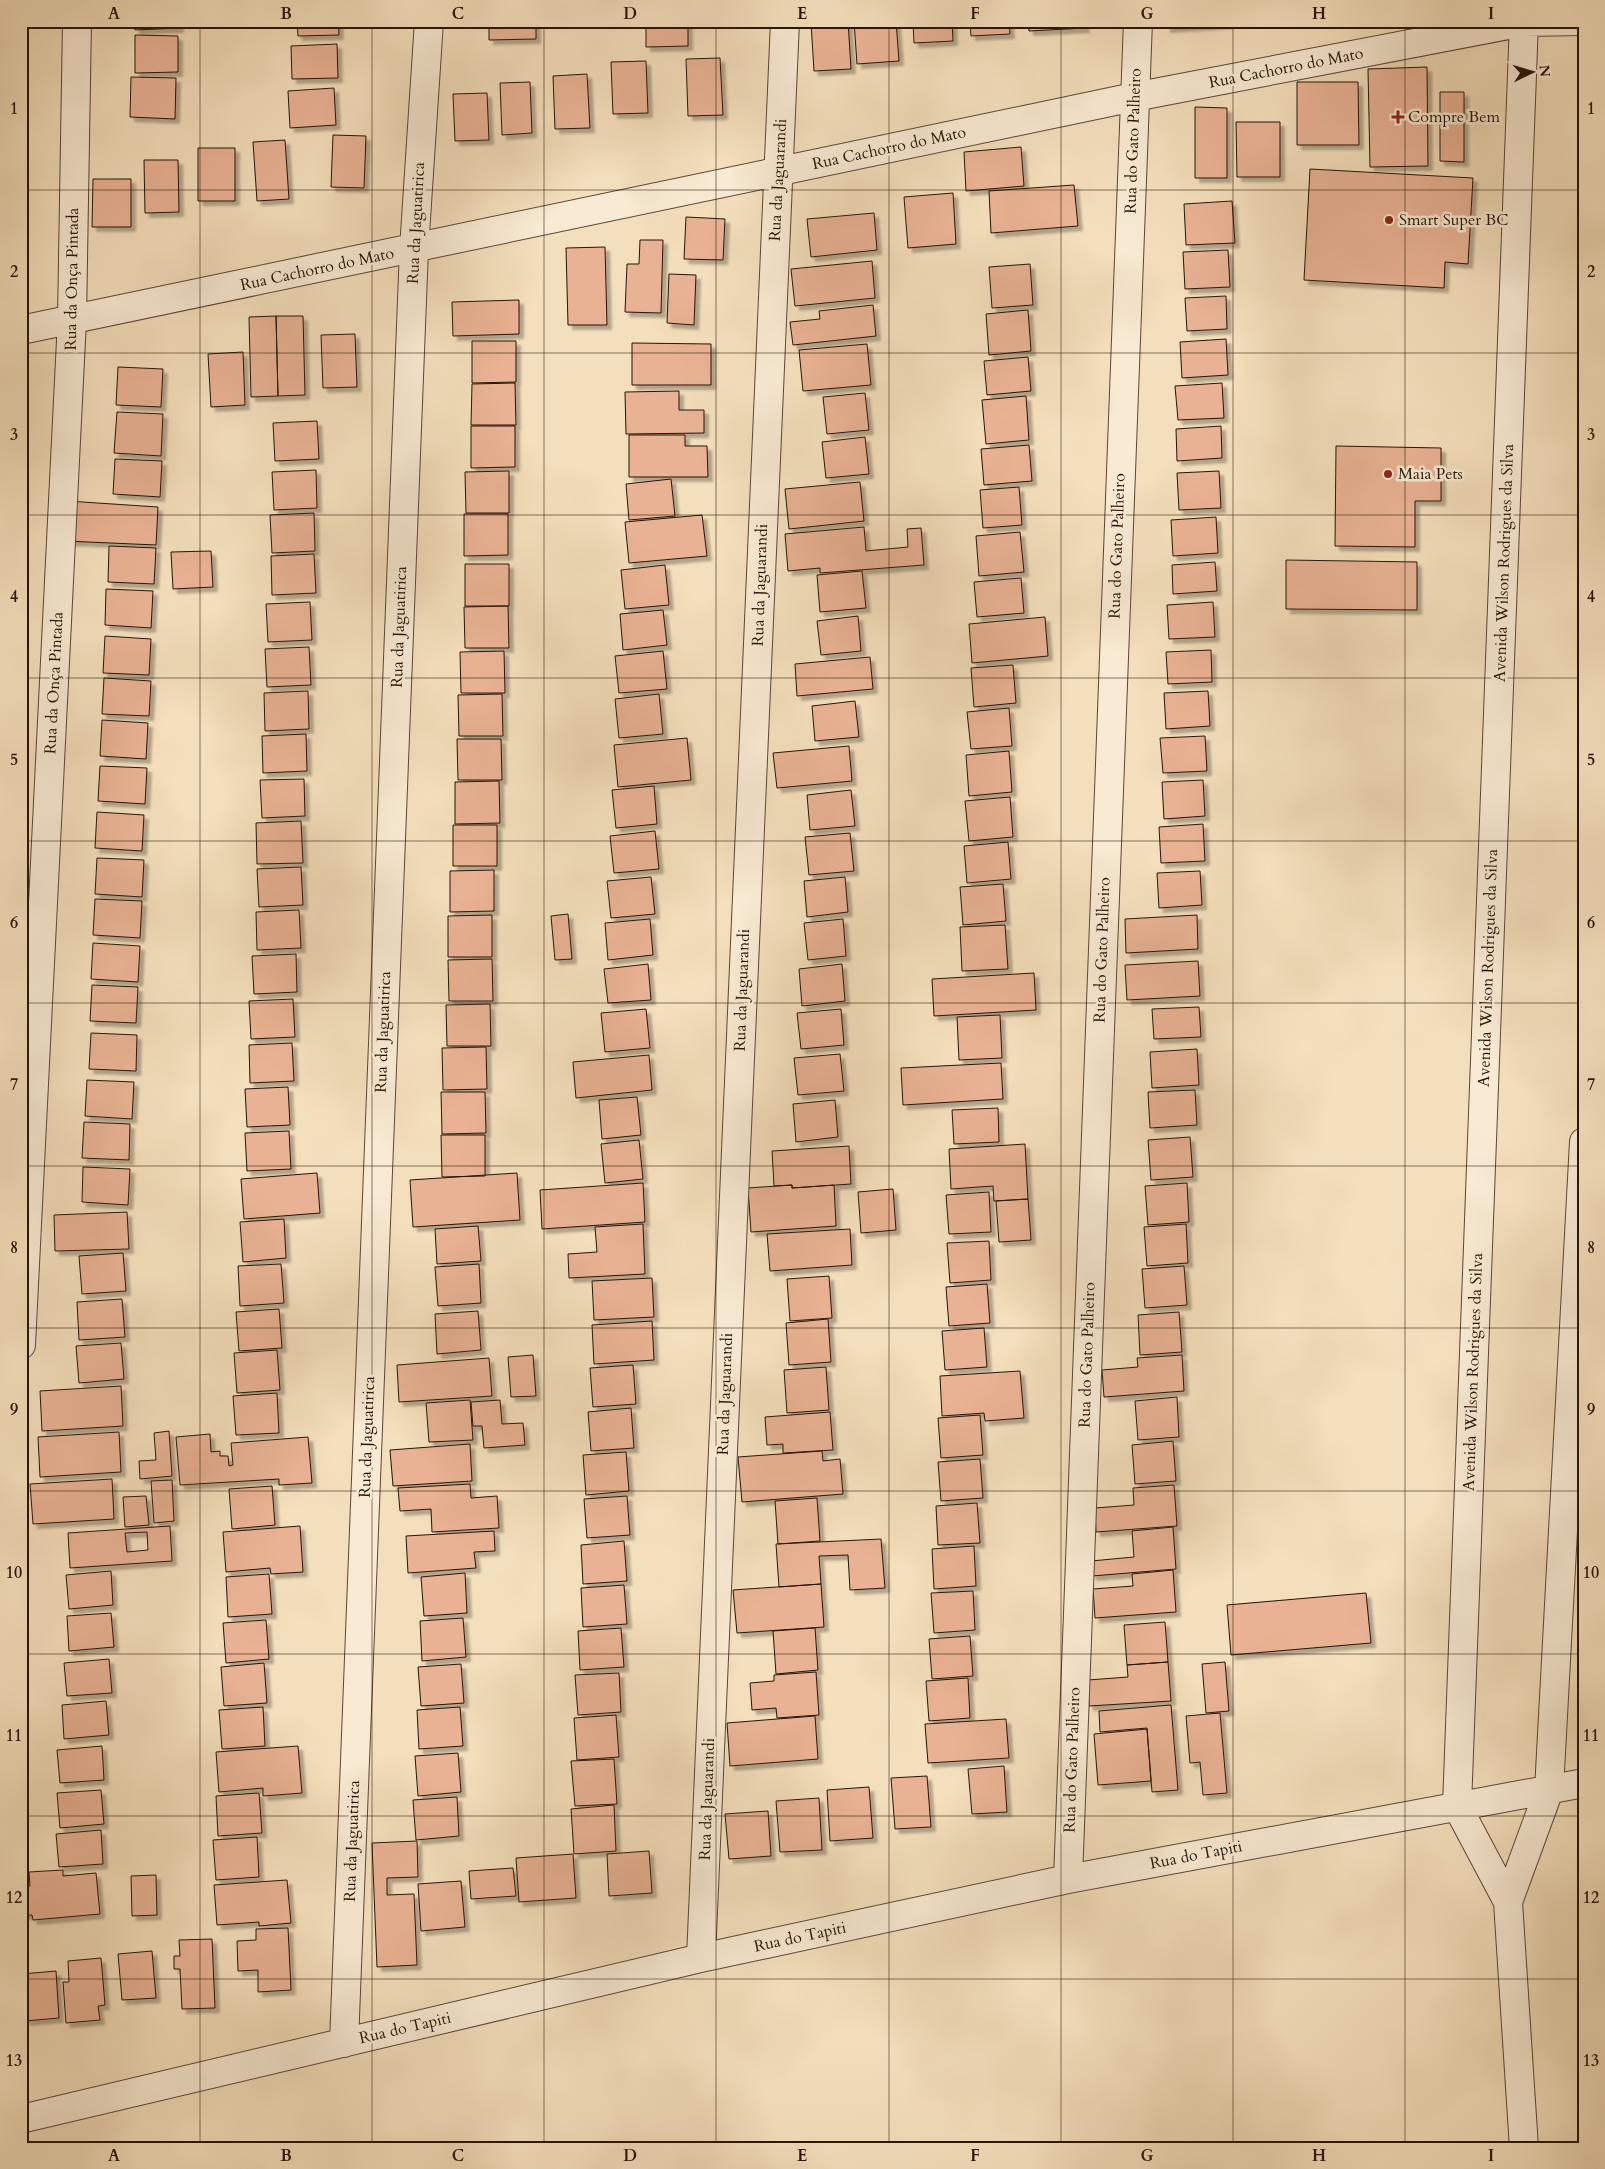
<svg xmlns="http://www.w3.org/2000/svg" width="1605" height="2169" font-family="Cardo,serif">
<defs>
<filter id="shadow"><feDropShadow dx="4.5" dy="4.5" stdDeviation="1" flood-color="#0004"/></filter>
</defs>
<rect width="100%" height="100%" fill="#f4dfbc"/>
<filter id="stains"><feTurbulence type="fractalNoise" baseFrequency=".004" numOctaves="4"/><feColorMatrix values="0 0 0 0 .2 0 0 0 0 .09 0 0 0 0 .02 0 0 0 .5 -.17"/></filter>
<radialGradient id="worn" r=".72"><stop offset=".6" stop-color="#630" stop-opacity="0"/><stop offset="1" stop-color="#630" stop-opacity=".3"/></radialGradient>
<path fill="#e9b294" stroke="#271306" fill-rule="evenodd" filter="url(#shadow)" d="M135,21H179V28L135,30Z
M297,21H338L339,35L298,36Z
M489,21H536V39L489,40Z
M646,21H688V46L646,47Z
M848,21L851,69L814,71L811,23Z
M854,21H896L899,61L857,64Z
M913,21H952L953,41L914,43Z
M970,21H1009L1010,34L971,36Z
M1028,21H1084L1085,28L1029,31Z
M1166,21H1229V24L1166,28Z
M135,35L178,36V72L135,73Z
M337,44L338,78L292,79L291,46Z
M720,58L723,115L688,116L686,59Z
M646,61L648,113L613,114L611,62Z
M1427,67L1428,166L1370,167L1368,69Z
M587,74L590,128L555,129L553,76Z
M131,77L176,78L175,119L130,117Z
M530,82L532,133L502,135L500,83Z
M1297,82H1358L1359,145H1297Z
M334,88L336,125L290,128L288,91Z
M1440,92H1464V162L1440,161Z
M487,93L489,140L455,141L453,94Z
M1195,107L1227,108V178H1195Z
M1236,122H1280V177H1237Z
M333,135L366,136L364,188L331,187Z
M285,140L289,199L257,201L253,142Z
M1021,147L1024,186L966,191L964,152Z
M198,148H235V201H198Z
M144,160H178L179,212L145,213Z
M1310,169L1473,178L1468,264L1445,262L1444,288L1304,280Z
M93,179H131V227H92Z
M1074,185L1078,226L991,233L989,191Z
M953,193L956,244L908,248L904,197Z
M1232,201L1235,243L1186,245L1184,204Z
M874,213L877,250L811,257L807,219Z
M686,217L725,219L723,260L684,259Z
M640,240H663L661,313L625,312L627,264H639Z
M605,247L607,325H568L566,248Z
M1228,250L1230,287L1185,289L1183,252Z
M872,261L875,298L795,306L791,269Z
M1030,264L1033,305L992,308L989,267Z
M669,274L696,275L694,325L667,323Z
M1226,296L1227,329L1187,331L1185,298Z
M519,300V334L453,336L452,302Z
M873,305L876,336L793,345L790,322L820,319L819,311Z
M1028,310L1031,351L989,355L986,314Z
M276,316L278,396L251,397L249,317Z
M276,316H303L305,395L278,396Z
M355,334L357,387L323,388L321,335Z
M1226,339L1228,375L1182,378L1180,342Z
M472,341H516V382L472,383Z
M632,343L711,344V385H632Z
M867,344L871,385L803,391L799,350Z
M243,352L245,405L211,407L208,354Z
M1028,357L1031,391L987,395L984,361Z
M118,367L163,369L161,407L116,405Z
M515,383L516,425H471L472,384Z
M1222,383L1224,418L1178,420L1175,386Z
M679,391V410H704V433L626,434L625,392Z
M865,393L869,430L827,434L823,397Z
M1026,396L1029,440L986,444L982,400Z
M117,412L163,414L161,456L114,453Z
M317,421L319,459L275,461L273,423Z
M471,426H515V467L471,468Z
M1221,426L1222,458L1177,461L1176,429Z
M629,435H685V446H707L708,477H629Z
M865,437L869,474L826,478L822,442Z
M1029,445L1032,481L984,485L981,449Z
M1336,446L1441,448V501H1415V547L1335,546Z
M115,459L162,461L160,497L113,494Z
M316,470L317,508L274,510L272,472Z
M509,471V513H466L465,472Z
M1219,471L1221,508L1179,510L1177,473Z
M671,479L675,516L629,520L626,484Z
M860,482L864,521L789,529L785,489Z
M1019,487L1022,525L983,528L980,490Z
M67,501L158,507L156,545L65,541Z
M314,513L315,551L272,553L270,515Z
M464,514H508V555L464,556Z
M702,515L707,556L629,563L625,522Z
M1216,517L1218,553L1173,556L1171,520Z
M864,527L866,551L908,547L907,529L921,528L924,565L820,573V568L788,571L785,534Z
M1020,532L1024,572L979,576L976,536Z
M109,546L156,548L154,584L108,582Z
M211,551L213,587L173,589L171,552Z
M314,554L316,593L272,595L271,556Z
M1286,560L1417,562V610L1286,609Z
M1215,562L1217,591L1173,594L1172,565Z
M465,564H509V606H465Z
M665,565L669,605L625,609L621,570Z
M862,571L866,608L820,612L817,575Z
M1021,578L1024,613L977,617L974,582Z
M106,589L153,591L151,628L105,625Z
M310,602L312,640L268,642L266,604Z
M1213,602L1215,637L1169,639L1167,605Z
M508,606L509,648H465L464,607Z
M663,610L667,645L623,650L620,614Z
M858,616L861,651L821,655L817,621Z
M1045,617L1048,656L972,663L969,624Z
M105,636L151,639L149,675L103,673Z
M309,647L311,685L267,687L265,649Z
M1211,650L1212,682L1168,684L1166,652Z
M504,651L505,693H461L460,652Z
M663,651L667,689L619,693L615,656Z
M870,657L873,689L797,696L795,664Z
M1013,665L1016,703L974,707L971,668Z
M104,678L151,681L149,716L102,714Z
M308,691L309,729L265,731L264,693Z
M1208,691L1210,726L1166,729L1164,693Z
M502,694L503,736H459L458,695Z
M659,694L663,734L619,738L615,699Z
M855,701L859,737L815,741L812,706Z
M1009,708L1012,746L971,749L967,712Z
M102,720L148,723L146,759L100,756Z
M306,734L307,771L263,773L262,736Z
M1205,736L1207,771L1163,773L1160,738Z
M687,738L691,780L618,787L614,745Z
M457,739H501L502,780H458Z
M849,746L852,781L777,788L773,753Z
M1009,751L1012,792L969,796L966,755Z
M100,766L147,768L145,804L98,801Z
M304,779L305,816L262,818L260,780Z
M1203,780L1205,816L1164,819L1162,782Z
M499,781L500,823L455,824V782Z
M654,786L657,824L616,828L612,790Z
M851,790L855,826L810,830L807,795Z
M1010,797L1013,837L969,841L965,801Z
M97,812L144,815L142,851L95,848Z
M301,821L303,863L257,864L256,823Z
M1203,824L1205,861L1161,863L1159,827Z
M453,825H497V866H453Z
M655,831L659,869L614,873L610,836Z
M850,833L854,871L809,875L805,837Z
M1008,842L1011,879L967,883L964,846Z
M97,858L144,860L142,897L95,894Z
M301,867L303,905L259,907L257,869Z
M494,870V911L450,912V871Z
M1200,871L1202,905L1159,908L1157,873Z
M651,877L655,914L611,918L607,881Z
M845,877L848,912L807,917L804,881Z
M1003,884L1006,921L963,925L960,887Z
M95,899L142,901L140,938L93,935Z
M299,910L301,948L257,950L256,912Z
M568,914L572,959L555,960L551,916Z
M492,915V957H448V916Z
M1197,915L1198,949L1126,953L1125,919Z
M650,919L653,955L608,960L605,923Z
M843,919L846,956L808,960L804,923Z
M1005,925L1008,969L962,971L960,927Z
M93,943L140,946L138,982L91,979Z
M296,954L297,992L254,994L252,956Z
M492,959L493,1001H449L448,960Z
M1198,961L1200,996L1127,1000L1125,965Z
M648,964L651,1000L608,1003L604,969Z
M842,964L845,1001L802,1006L799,969Z
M1034,973L1036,1010L934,1016L932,979Z
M92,985L138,987L136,1023L90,1021Z
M293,999L295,1037L251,1039L249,1001Z
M490,1004L491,1046H447L446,1005Z
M1199,1007L1201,1037L1154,1039L1152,1009Z
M646,1009L650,1048L605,1052L601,1013Z
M841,1009L844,1045L801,1049L797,1013Z
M1000,1015L1002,1058L959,1060L957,1017Z
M91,1033L137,1035L136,1071L89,1069Z
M292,1043L294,1081L250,1083L249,1045Z
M486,1047L487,1089L443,1090L442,1048Z
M1197,1049L1199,1085L1152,1088L1150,1052Z
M840,1054L844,1091L798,1095L794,1058Z
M649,1055L652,1090L576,1098L573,1062Z
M1001,1063L1003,1099L903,1105L901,1068Z
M87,1080L134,1082L132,1119L85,1116Z
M288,1087L290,1125L247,1127L245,1089Z
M1195,1090L1197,1125L1150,1128L1148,1092Z
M441,1092H485L486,1133L442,1134Z
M637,1097L641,1135L602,1139L599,1100Z
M835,1100L838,1137L796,1142L793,1104Z
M998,1108L999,1142L954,1144L952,1110Z
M84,1122L130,1124L129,1160L82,1158Z
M289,1131L291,1169L247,1171L245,1133Z
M441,1135H485V1176L442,1177Z
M1190,1137L1193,1177L1151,1180L1148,1140Z
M639,1140L643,1179L605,1183L601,1144Z
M1025,1144L1028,1199L994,1201L993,1186L951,1189L949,1149Z
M849,1146L851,1184L792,1188V1185L774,1186L772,1151Z
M83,1167L130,1169L128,1205L82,1202Z
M317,1173L320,1213L244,1219L241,1179Z
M517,1173L520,1220L413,1227L410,1180Z
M643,1183L645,1222L542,1229L540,1190Z
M1187,1183L1189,1222L1148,1225L1145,1186Z
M792,1185V1188L834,1185L836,1226L751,1232L748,1188Z
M893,1189L896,1230L861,1233L858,1192Z
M989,1192L991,1232L949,1234L946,1195Z
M1028,1199L1031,1240L999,1242L996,1201Z
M127,1212L129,1249L55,1251L54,1215Z
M284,1219L286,1258L243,1262L240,1222Z
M643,1224L645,1274L569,1278L568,1254L597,1252L595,1227Z
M1186,1224L1188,1263L1147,1266L1144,1227Z
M478,1226L481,1261L437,1264L435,1229Z
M850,1229L852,1265L770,1271L767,1234Z
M989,1241L991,1280L950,1283L947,1243Z
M123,1253L126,1291L82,1294L79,1256Z
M281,1264L284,1303L240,1306L238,1266Z
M479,1264L481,1303L438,1306L435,1267Z
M1184,1266L1187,1305L1145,1308L1142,1269Z
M829,1276L832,1318L790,1321L787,1279Z
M652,1278L654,1317L594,1320L592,1281Z
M987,1284L990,1323L949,1326L946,1287Z
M122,1299L125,1337L79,1340L77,1302Z
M279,1309L282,1348L239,1351L236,1312Z
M478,1311L481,1350L437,1354L435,1314Z
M1179,1312L1182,1352L1140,1355L1138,1315Z
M828,1319L831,1362L789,1365L786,1323Z
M652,1321L654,1360L594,1364L592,1325Z
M984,1328L987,1367L945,1370L942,1331Z
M121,1343L124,1379L79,1383L76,1346Z
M277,1350L280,1390L237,1393L234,1353Z
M533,1355L536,1396L511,1397L508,1357Z
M1182,1355L1184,1391L1104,1397L1102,1370L1138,1367L1137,1358Z
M489,1358L492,1396L399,1402L397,1365Z
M633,1365L636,1404L593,1407L590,1368Z
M826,1367L829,1410L787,1413L784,1370Z
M1020,1371L1024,1418L985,1421L984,1413L942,1416L940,1376Z
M121,1386L123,1426L42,1431L40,1391Z
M277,1393L279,1433L236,1435L233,1396Z
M1177,1397L1179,1437L1138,1440L1135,1401Z
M470,1400L473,1440L429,1442L426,1403Z
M500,1400L502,1424L523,1423L525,1445L484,1448L482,1426H473L471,1402Z
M631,1408L634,1448L591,1451L588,1412Z
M830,1412L833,1450L783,1453V1444L767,1445L765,1417Z
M980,1415L983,1455L941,1458L938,1418Z
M169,1431L172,1476L140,1479L139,1461L156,1460L154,1433Z
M119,1432L121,1472L40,1477L38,1437Z
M210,1434L211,1452L220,1451V1456H228L229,1466L233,1465L231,1443L308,1437L312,1483L279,1485V1479L180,1485L176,1437Z
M1173,1441L1176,1481L1135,1484L1132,1445Z
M470,1444L472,1481L393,1486L390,1450Z
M822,1451L823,1461L840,1459L843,1494L742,1502L738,1457Z
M626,1452L629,1491L586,1495L583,1455Z
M980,1459L983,1498L941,1501L938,1462Z
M112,1479L114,1519L33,1524L30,1484Z
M172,1480L174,1521L154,1523L151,1481Z
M470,1484L471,1498L497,1496L499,1528L432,1532L431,1509L400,1511L398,1488Z
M1174,1485L1177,1526L1096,1532L1095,1508L1134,1505L1133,1488Z
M272,1486L275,1525L232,1529L229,1489Z
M146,1496L149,1525L125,1527L123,1497Z
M627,1496L630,1535L587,1538L584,1499Z
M817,1498L820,1541L778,1544L775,1501Z
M977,1503L980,1543L938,1545L936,1506Z
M170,1526L172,1561L70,1568L68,1533ZM147,1532L148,1550L127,1552L125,1533Z
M300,1526L303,1572L271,1574L270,1568L226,1572L223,1532Z
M1173,1527L1176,1569L1092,1576L1091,1561L1134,1557L1132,1531Z
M494,1531L495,1551L474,1552L476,1568L408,1573L406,1536Z
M881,1539L885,1588L850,1590L848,1555L819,1556L821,1584L779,1587L776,1544Z
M624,1541L627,1581L583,1584L581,1545Z
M974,1546L976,1586L934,1589L932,1549Z
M1173,1570L1176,1612L1095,1618L1093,1589L1133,1586L1132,1574Z
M111,1571L113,1605L69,1609L66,1575Z
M465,1573L467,1613L424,1616L421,1577Z
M269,1574L272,1614L228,1617L226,1577Z
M821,1584L824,1627L737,1633L733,1590Z
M624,1585L627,1624L583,1627L581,1588Z
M973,1591L975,1630L934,1633L931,1593Z
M1366,1593L1371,1643L1231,1655L1227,1605Z
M111,1613L114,1647L69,1651L67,1616Z
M463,1618L466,1657L422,1661L420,1621Z
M266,1620L269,1659L226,1663L223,1623Z
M1165,1622L1168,1662L1127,1665L1124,1625Z
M621,1628L624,1667L580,1670L578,1631Z
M815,1628L818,1670L776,1674L773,1631Z
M970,1636L973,1676L932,1679L929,1639Z
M109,1659L112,1693L67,1696L64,1663Z
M1168,1662L1171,1701L1089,1706L1088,1680L1128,1677L1127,1665Z
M1225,1662L1229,1711L1206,1713L1202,1664Z
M264,1663L267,1703L224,1706L221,1667Z
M461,1664L464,1703L421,1706L418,1667Z
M816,1672L819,1715L777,1718L776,1708L752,1710L750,1683L774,1681V1675Z
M619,1673L621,1712L578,1715L575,1675Z
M968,1678L970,1718L929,1721L926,1681Z
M106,1701L109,1735L64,1739L62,1705Z
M1171,1705L1178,1790L1152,1792L1147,1728L1100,1732L1099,1711Z
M263,1707L265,1746L222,1749L219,1710Z
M460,1707L463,1746L419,1749L417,1710Z
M1220,1713L1227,1793L1203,1795L1200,1762L1190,1763L1186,1716Z
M616,1715L619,1757L577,1760L574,1718Z
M815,1716L818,1759L730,1766L727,1723Z
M1006,1719L1009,1758L928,1763L925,1724Z
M1147,1729L1151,1781L1098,1785L1094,1734Z
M102,1746L104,1780L60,1783L57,1750Z
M298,1746L302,1793L263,1796V1788L219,1792L216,1752Z
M458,1753L461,1792L418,1796L415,1756Z
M614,1759L617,1804L575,1806L571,1761Z
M1004,1766L1007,1812L972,1814L968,1769Z
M927,1776L931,1827L895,1829L891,1778Z
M869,1787L873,1838L830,1841L827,1790Z
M101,1790L104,1824L60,1828L57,1793Z
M259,1793L262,1833L218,1836L216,1796Z
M457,1797L459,1836L416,1840L413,1800Z
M819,1798L822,1850L780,1852L776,1801Z
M614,1805L616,1851L574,1854L571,1809Z
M768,1811L771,1856L729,1859L725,1814Z
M101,1830L103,1864L59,1867L56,1834Z
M257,1837L259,1877L216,1880L213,1840Z
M417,1841L418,1877L387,1878V1895L414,1894L417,1965L377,1967L372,1843Z
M649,1851L652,1893L609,1896L607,1854Z
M573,1854L576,1898L519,1902L516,1858Z
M513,1868L516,1896L471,1899L469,1871Z
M63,1870V1876L96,1873L100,1914L33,1920L32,1915H21V1886H30L29,1872Z
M156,1875L157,1915L132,1916L131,1876Z
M287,1880L291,1923L259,1926V1922L217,1925L214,1885Z
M461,1881L465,1927L421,1931L418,1884Z
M288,1928L291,1990L258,1992V1970L238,1971L237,1941L256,1940V1929Z
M212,1939L215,2008L182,2009L180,1969H174V1956H180L179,1940Z
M152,1951L156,1998L122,2000L118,1954Z
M101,1958L105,2005L98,2006L100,2020L66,2023L63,1982H69L68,1961Z
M56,1971L59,2018L25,2021L22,1974Z"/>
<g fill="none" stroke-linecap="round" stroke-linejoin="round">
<defs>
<path id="minor" d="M21,330L1134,97L1524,22L1584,21
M21,1345L72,320L77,21
M1068,1879L1138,21
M1508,1902L1457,1806L1524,21
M701,1958L785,21
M344,2043L414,249L429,21
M21,2119L701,1958L1068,1879L1584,1783
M1524,2148L1508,1902L1549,1790L1584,1142"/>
</defs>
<use href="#minor" stroke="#5a4634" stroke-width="30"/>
<use href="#minor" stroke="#f8ead3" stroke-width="28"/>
</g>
<path fill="none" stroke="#271306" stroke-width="1" stroke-opacity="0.55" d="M200,21V2148M372,21V2148M544,21V2148M716,21V2148M889,21V2148M1061,21V2148M1233,21V2148M1405,21V2148M21,190H1584M21,353H1584M21,515H1584M21,678H1584M21,841H1584M21,1003H1584M21,1166H1584M21,1328H1584M21,1491H1584M21,1654H1584M21,1816H1584M21,1979H1584"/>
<g fill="#8f2418" stroke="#f8ead3" stroke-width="2">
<path d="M1395.5 109.5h5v5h5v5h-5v5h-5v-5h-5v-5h5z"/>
<circle cx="1389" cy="220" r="5"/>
<circle cx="1388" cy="474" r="5"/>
</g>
<g text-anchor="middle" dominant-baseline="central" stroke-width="5" stroke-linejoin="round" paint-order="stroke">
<g font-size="16" fill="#271306" stroke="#f8ead3">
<text transform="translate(1286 68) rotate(-11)">Rua Cachorro do Mato</text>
<text transform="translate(1133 141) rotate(-88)">Rua do Gato Palheiro</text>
<text transform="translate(889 148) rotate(-12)">Rua Cachorro do Mato</text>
<text transform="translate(778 180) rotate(-87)">Rua da Jaguarandi</text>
<text transform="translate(416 223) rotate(-87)">Rua da Jaguatirica</text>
<text transform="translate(317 269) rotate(-12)">Rua Cachorro do Mato</text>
<text transform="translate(72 279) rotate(-89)">Rua da Onça Pintada</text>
<text transform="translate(1117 546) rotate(-88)">Rua do Gato Palheiro</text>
<text transform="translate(1504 563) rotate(-88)">Avenida Wilson Rodrigues da Silva</text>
<text transform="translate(760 585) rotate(-88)">Rua da Jaguarandi</text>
<text transform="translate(399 627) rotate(-88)">Rua da Jaguatirica</text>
<text transform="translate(54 683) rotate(-87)">Rua da Onça Pintada</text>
<text transform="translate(1102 950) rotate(-88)">Rua do Gato Palheiro</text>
<text transform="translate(1488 968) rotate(-88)">Avenida Wilson Rodrigues da Silva</text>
<text transform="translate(742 990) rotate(-88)">Rua da Jaguarandi</text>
<text transform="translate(383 1032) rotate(-88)">Rua da Jaguatirica</text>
<text transform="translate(1087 1355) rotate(-88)">Rua do Gato Palheiro</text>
<text transform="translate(1473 1372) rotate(-88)">Avenida Wilson Rodrigues da Silva</text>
<text transform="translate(725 1394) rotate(-88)">Rua da Jaguarandi</text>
<text transform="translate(367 1437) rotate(-88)">Rua da Jaguatirica</text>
<text transform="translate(1072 1760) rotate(-88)">Rua do Gato Palheiro</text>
<text transform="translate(707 1799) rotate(-88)">Rua da Jaguarandi</text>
<text transform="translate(352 1841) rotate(-88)">Rua da Jaguatirica</text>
<text transform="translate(1196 1855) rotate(-11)">Rua do Tapiti</text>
<text transform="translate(800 1937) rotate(-12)">Rua do Tapiti</text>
<text transform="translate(405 2028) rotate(-13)">Rua do Tapiti</text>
</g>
<g font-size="16" fill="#271306" stroke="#f8ead3" text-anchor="start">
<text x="1408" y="117">Compre Bem</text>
<text x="1399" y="220">Smart Super BC</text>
<text x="1398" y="474">Maia Pets</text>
</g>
</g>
<rect width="1605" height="2169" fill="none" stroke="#f4dfbc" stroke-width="55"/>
<g transform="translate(1532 72) rotate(85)" stroke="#f8ead3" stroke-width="4" paint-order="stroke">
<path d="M0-4L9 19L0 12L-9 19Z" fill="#271306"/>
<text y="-8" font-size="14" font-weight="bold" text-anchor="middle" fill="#271306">N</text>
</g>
<rect x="28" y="28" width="1550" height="2114" fill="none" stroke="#271306" stroke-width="2"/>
<g font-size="16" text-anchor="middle" font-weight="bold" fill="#271306">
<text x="114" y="19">A</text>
<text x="286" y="19">B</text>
<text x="458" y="19">C</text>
<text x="630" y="19">D</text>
<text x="802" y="19">E</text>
<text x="975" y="19">F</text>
<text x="1147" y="19">G</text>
<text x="1319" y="19">H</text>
<text x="1491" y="19">I</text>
<text x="14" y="114">1</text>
<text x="1591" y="114">1</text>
<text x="14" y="277">2</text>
<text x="1591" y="277">2</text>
<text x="14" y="440">3</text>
<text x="1591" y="440">3</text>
<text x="14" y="602">4</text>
<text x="1591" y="602">4</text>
<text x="14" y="765">5</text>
<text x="1591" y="765">5</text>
<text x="14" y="928">6</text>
<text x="1591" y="928">6</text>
<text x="14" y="1090">7</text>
<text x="1591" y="1090">7</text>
<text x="14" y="1253">8</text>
<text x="1591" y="1253">8</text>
<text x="14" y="1415">9</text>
<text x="1591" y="1415">9</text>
<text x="14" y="1578">10</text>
<text x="1591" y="1578">10</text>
<text x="14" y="1741">11</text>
<text x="1591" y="1741">11</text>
<text x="14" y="1903">12</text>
<text x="1591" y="1903">12</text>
<text x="14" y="2066">13</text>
<text x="1591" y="2066">13</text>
<text x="114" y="2161">A</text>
<text x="286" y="2161">B</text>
<text x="458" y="2161">C</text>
<text x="630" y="2161">D</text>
<text x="802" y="2161">E</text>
<text x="975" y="2161">F</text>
<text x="1147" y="2161">G</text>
<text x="1319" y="2161">H</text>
<text x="1491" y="2161">I</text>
</g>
<rect width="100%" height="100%" filter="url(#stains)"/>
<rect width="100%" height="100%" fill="url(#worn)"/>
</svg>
